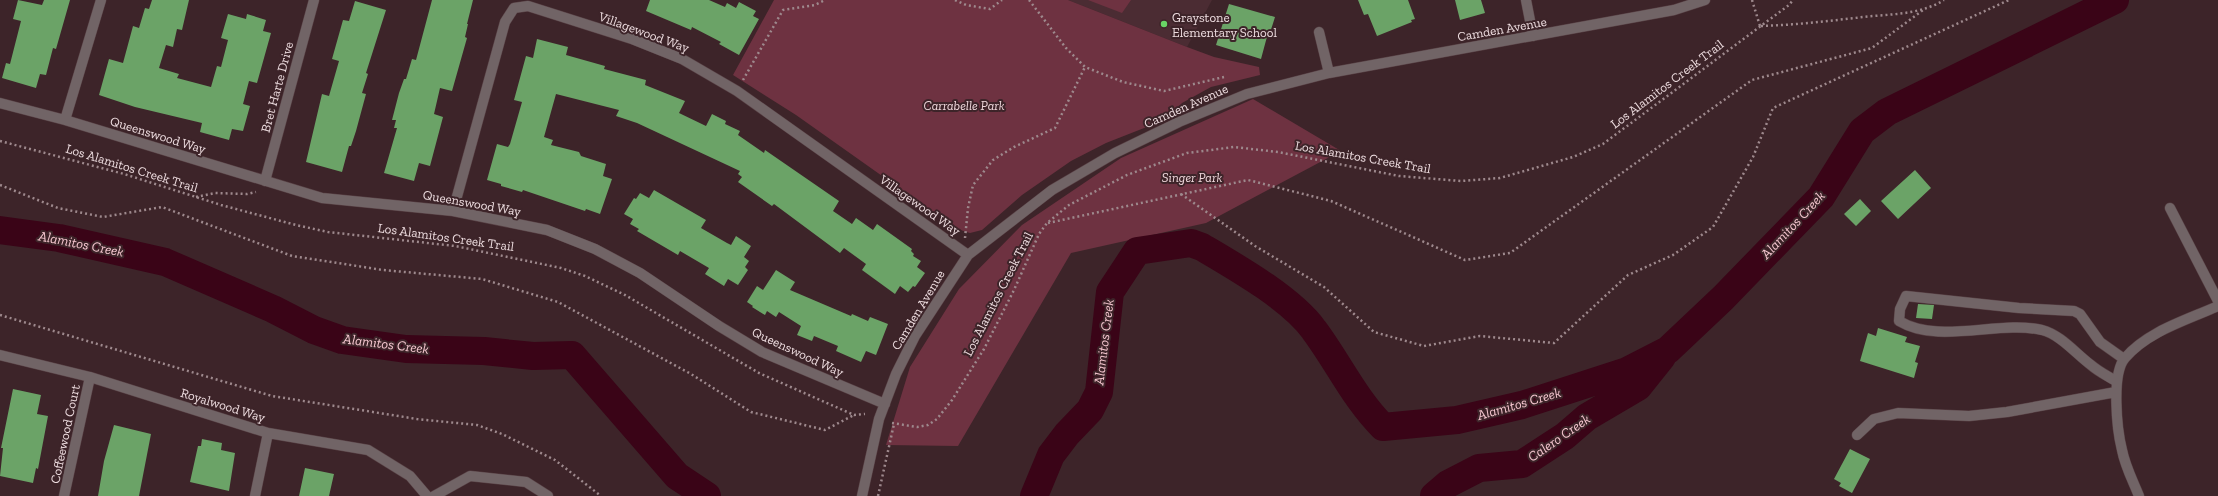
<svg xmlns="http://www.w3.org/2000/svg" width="2218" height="496" font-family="'Zilla Slab',serif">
<rect width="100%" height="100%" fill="#3d2429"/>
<path fill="#4b2c33" d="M1068,0H1212L1187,47Z"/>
<path fill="#6e3241" d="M774,0H1068L1187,47L1214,57L1259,67L1260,75L1211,87L1182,103L1167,119L1106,143L1071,161L1022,195L982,230L970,233L957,229L796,115L733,75Z
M1088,0H1131L1122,13Z
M1253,99L1341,151L1206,223L1071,253L958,446L886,445L910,367L959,289L1022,225L1121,158Z"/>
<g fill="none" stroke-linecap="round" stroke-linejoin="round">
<path stroke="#3a0417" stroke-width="28" d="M0,230L59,238L165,262L273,309L314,330L342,340L406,349L484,351L533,356L572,355L677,476L707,496
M1034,496L1051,455L1067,434L1090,410L1099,392L1110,292L1137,251L1191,243L1202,247C1236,267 1292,299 1314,330C1338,362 1354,398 1383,427L1457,420L1522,405L1627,371L1668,350L1723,298L1821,197L1862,131L1887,112L2115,0
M1434,496L1448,484L1479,468L1522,464L1565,436L1587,417L1638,387L1662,357"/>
</g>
<path fill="#6ba367" d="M18,0L42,5L44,0H70L56,49L53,48L46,75L40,74L36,88L2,78L6,63L10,64L21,21L13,19Z
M152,0H189L182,30L177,29L173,47L166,45L159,68L179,74L177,78L211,87L217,66L221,67L228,40L221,38L228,14L246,19L247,14L266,20L263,31L271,33L257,83L249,81L243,104L250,106L243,131L232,129L229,140L200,132L202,123L135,107L99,95L109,59L123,63L133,26L139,28L145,8L149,9Z
M432,0H473L467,24H468L465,37L467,38L452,91L440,88L434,114L443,117L430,166L419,163L414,181L384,173L397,128H394L396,120H392L399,93L404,79H406L412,59L416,60Z
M650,0H709L725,7L727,3L736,8L739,2L756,11L753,16L759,19L739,55L719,44L721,42L692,27L691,30L646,11Z
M1358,0H1408L1415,19L1411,20L1412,22L1377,36L1368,14L1364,15Z
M1455,0H1481L1485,13L1460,20Z
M355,1L386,10L366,73L368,74L362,93L366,94L356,131L351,146H349L342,172L306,162L322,94L329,96L339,61L332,59L343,20L349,21Z
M1229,4L1275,17L1270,33H1268L1261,59L1216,45Z
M537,39L568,47L566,55L605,66L604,69L646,80L645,85L685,101L679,113L706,126L712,114L726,121L725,124L740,131L738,135L764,153L765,150L839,201L833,211L852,224L856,218L873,230L877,224L912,249L911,251L914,254L913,256L921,261L917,267L925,273L915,287L913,286L908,292L900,286L895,294L862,270L866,264L844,248L840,253L774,204L772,206L738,182L742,177L738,174L740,171L637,123L616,116L619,110L556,94L544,137L553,140L551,145L579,152L581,156L606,164L603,176L612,179L600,214L586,209L585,211L523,190L522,192L501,186V184L487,180L497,144L508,147L510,144L522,102L514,100L526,56L533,58Z
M1915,170L1931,188L1898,219L1881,201Z
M654,190L706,220L701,228L727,243L731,245L736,236L751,246L744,257L749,261L745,267L748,270L738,285L728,279L724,286L705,274L709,268L680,251L678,255L637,231L639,229L630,224L633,219L624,214L634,198L636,199L640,193L649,198Z
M1860,199L1871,211L1856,226L1844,214Z
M776,270L795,282L790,290L851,316L852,314L868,321L870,317L888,324L876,355L866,351L861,362L836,351L838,346L814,336L812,341L797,335L801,326L779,312L776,317L767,311L765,315L752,307L753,306L747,302L757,286L763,290Z
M1918,304L1934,305L1932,319L1916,318Z
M1878,328L1907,337L1905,342L1920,346L1915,362L1918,363L1914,378L1860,361L1868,333L1876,336Z
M13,389L41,395L37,414L48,416L38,469L36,468L33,483L0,476L3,448H1Z
M114,425L151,434L139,496H98L104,461Z
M202,439L222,443L221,450L235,453L229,491L190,482L198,446H201Z
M1850,449L1870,459L1852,493L1839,486L1841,483L1834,479Z
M305,468L334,474L329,496H299Z"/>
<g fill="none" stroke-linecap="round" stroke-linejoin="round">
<defs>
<path id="minor" d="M1526,0L1533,36
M1319,32L1329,73
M0,103L65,120L322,198L453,211L547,230L595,249L640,273L719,326L762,352L885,404
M65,120L101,0
M265,181L314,0
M2170,208L2218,301
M453,211L505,22L514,8L528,6L632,39L682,59L737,91L968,255
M0,355L90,377L268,433L368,450L410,476L427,496
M2117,382C2108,376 2099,372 2091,365C2075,353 2061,335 2042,330C1998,320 1939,345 1899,321L1900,309L1906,296L2019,308L2074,311L2080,314L2100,342L2124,359
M1857,435L1874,419L1898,413L1969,416L2007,412L2116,392
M64,496L90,377
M255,496L268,433
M434,496L470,476L526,482L548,496
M862,496L879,419L896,374L915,336L968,255L1052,190L1115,153L1179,122L1247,94L1329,73L1674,10L1705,0
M2139,496C2133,481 2125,466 2122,450C2117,430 2111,374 2125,358C2148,331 2187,320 2218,306"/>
</defs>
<use href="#minor" stroke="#594246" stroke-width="11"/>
<path stroke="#9e898d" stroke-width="2.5" stroke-dasharray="2 3" stroke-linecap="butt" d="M955,0L966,5L990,9L1002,0
M1029,0L1066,48L1085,67L1123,82L1164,91L1224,77
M1752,0L1760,26
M1761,26C1795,25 1829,21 1863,17C1890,14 1920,15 1944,0
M743,80L783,10L815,5L825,0
M0,141L124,174L221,205L296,225L328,232L455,246L561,268L585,276L625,295L759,373L854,415L865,414
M0,185L58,208L103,217L162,207L292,256L383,270L482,279L558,302L691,374L751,412L825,430L854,415
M1181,194L1255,246L1324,287L1374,332L1424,346L1480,336L1554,343L1628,275L1673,255L1713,227L1753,157L1773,108L2009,0
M196,197L215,193L247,194L256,192
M1048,223L1248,180L1331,201L1465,260L1510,253L1752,80L1872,48L1923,10
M965,238L968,208L973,185L993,160L1014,147L1055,128L1085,67
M0,315L272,396L417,419L477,425L502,434L555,460L601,496
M892,423L917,427L928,425L937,419L952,400L984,349L1014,290L1039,234L1047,223L1069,205L1127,175L1187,153L1234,147L1278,152L1399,176L1461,181L1500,178L1573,157L1603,144L1789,5L1793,0
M878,496L894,424"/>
<use href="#minor" stroke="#716466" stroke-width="10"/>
</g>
<circle fill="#69d465" stroke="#3d2429" stroke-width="1.5" cx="1164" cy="24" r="4"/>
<g text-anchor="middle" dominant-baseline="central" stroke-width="4" stroke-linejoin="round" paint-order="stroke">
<g font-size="13" fill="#eedde0" stroke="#3d2429" text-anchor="start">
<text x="1172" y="17">Graystone<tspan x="1172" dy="15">Elementary School</tspan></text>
</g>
<g font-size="13" fill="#eedde0" stroke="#3d2429">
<text transform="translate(1502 29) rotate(-10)">Camden Avenue</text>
<text transform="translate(644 32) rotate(20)">Villagewood Way</text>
<text transform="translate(1667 84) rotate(-37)">Los Alamitos Creek Trail</text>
<text transform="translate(277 87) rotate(-75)">Bret Harte Drive</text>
<text transform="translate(1186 106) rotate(-24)">Camden Avenue</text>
<text transform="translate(158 135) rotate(17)">Queenswood Way</text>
<text transform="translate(1363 157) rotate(10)">Los Alamitos Creek Trail</text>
<text transform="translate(132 168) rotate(17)">Los Alamitos Creek Trail</text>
<text transform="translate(472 203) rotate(10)">Queenswood Way</text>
<text transform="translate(920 205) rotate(35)">Villagewood Way</text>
<text transform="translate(446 237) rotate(8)">Los Alamitos Creek Trail</text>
<text transform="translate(998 294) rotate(-63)">Los Alamitos Creek Trail</text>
<text transform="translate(918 310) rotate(-59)">Camden Avenue</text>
<text transform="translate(798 352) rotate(25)">Queenswood Way</text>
<text transform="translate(223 405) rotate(17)">Royalwood Way</text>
<text transform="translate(65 434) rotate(-78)">Coffeewood Court</text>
</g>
<g font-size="13" font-style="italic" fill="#f1d9dd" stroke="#3d2429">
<text x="964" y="105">Carrabelle Park</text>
<text x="1192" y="177">Singer Park</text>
</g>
<g font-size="14" font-style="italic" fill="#f7c8d1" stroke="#3d2429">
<text transform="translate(1793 225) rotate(-47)">Alamitos Creek</text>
<text transform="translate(81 244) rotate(11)">Alamitos Creek</text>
<text transform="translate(1104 342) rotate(-83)">Alamitos Creek</text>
<text transform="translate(386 344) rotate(7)">Alamitos Creek</text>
<text transform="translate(1519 404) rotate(-16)">Alamitos Creek</text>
<text transform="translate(1559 438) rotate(-35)">Calero Creek</text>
</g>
</g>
</svg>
